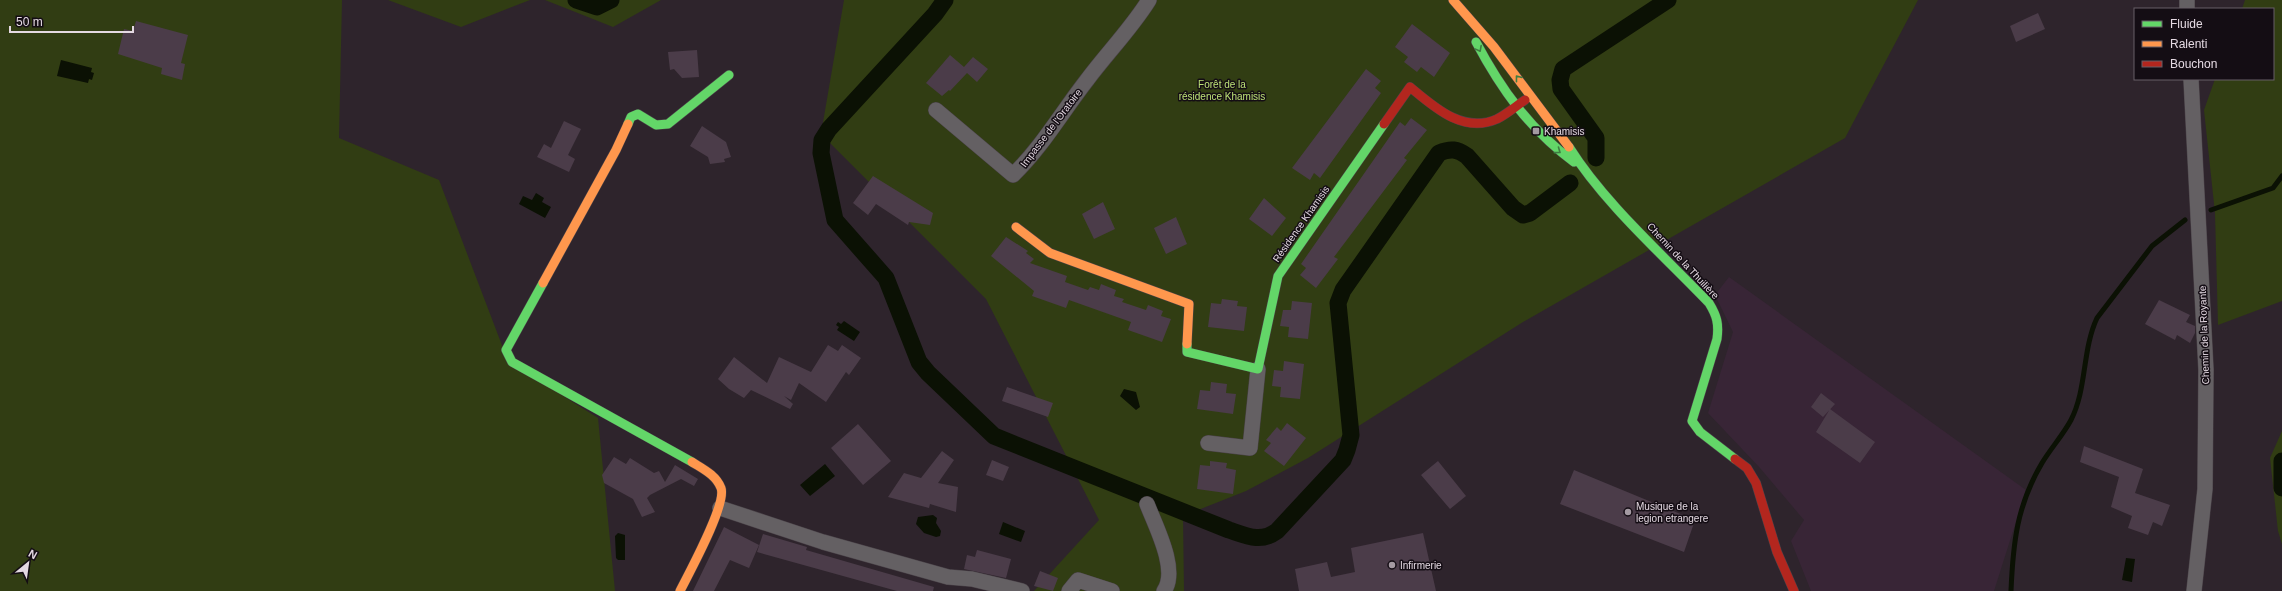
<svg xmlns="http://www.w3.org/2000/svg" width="2282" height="591" font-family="Arial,sans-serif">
<rect width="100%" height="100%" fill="#2e242c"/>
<path fill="#382536" d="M1729,277L2026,490L1994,591H1811L1791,541L1804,520L1760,468L1708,413L1733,332L1715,295Z"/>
<path fill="#313d13" d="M0,0H342L339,138L439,180L508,361L598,418L615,591H0Z
M388,0H530L461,27Z
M545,0H661L613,27Z
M844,0H1918L1845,138L1523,322L1308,458L1246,491L1183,516L1184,591H1034L1099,520L986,299L821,134Z
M2245,0H2282V301L2218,325L2215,213L2204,110L2215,79H2273V9H2242Z
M2282,431V544L2278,531L2270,458Z"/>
<path fill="#0b1104" d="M61,60L92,68L91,72L94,73L92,80L89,79L88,83L57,76Z
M536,193L544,198L542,202L551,207L545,218L519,204L523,196L532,200Z
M844,321L860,332L854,341L837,330L839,327L836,325L838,322L841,324Z
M1124,389L1136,392L1140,407L1136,410L1120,396Z
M825,464L835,476L810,496L800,485Z
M933,515L937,518L936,523L941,531L940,536L936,537L924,533L916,524L918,517Z
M1003,522L1025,531L1021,542L999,534Z
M618,533L625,535V560H618L616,558L615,536Z
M2126,558L2135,559L2132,582L2122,580Z"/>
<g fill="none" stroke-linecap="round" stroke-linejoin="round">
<path stroke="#0b1104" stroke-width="5" d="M2211,210L2273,188L2282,176
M2011,591C2013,543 2017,505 2042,463C2051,448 2063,435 2071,420C2087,389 2082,350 2097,318L2152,246L2185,220"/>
<path stroke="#0b1104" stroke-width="17" d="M576,0L597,7L611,0
M945,0L935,14L829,129L822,140L821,153L835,220L886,278L919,362L928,373L994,436L1229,530C1247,536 1261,543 1277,531L1343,460L1347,450L1351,435L1338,303L1343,290L1439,153C1451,148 1457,149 1467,156L1513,208L1523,215L1530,213L1570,183
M1596,158V138L1561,89L1560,80L1563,69L1668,0
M2282,461V488"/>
</g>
<path fill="#4b3c49" d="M2038,13L2045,29L2016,42L2010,26Z
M136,21L188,35L181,63L185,64L182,80L161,74L162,68L118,54L124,29L133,31Z
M1412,24L1450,53L1434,77L1421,67L1417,72L1404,62L1408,57L1395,47Z
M697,50L699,77L682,78L674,69L670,70L668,52Z
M950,55L964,67L973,57L988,69L977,82L967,73L950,91L949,90L942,96L926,83Z
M1366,69L1381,81L1375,88L1381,93L1320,178L1314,173L1310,180L1292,168Z
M1411,118L1427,130L1404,158L1407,160L1334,257L1338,259L1316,288L1300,275L1306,268L1301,264L1400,122L1405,126Z
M564,121L581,129L568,155L575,159L569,172L537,157L544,144L551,148Z
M702,126L726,142L731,157L724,159L725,162L710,164L708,157L690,146Z
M873,176L933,213L930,225L909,222L908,225L876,204L868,215L853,203Z
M1264,198L1286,218L1272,236L1249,219Z
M1103,202L1115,229L1094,239L1082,214Z
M1176,217L1187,244L1166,254L1154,228Z
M1006,237L1028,251L1026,253L1034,259L1030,263L1067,276L1065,282L1088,290L1090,287L1099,290L1101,284L1116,290L1114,296L1124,299L1122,302L1146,310L1148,305L1163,311L1161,316L1171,319L1162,342L1128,330L1131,322L1069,300L1066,308L1032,296L1034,291L991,256Z
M1222,299L1238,301L1237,306L1247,307L1244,331L1208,327L1211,303L1221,304Z
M2159,300L2190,315L2186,322L2195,326V333L2190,343L2177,335L2175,340L2145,324Z
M1292,301L1312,303L1308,339L1288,337L1289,327L1280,326L1283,310H1291Z
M828,345L838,351L842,345L861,358L849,375L846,372L826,402L799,383L791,400L784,396L793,404L790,409L751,390L744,398L729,389L718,379L734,357L767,383L779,357L811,372Z
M1284,361L1304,364L1300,399L1280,397L1281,387L1272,386L1274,370L1283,371Z
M1211,382L1227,384L1226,393L1236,394L1233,414L1197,409L1200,390L1210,391Z
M1007,387L1053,403L1048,417L1002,401Z
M1821,393L1835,404L1823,417L1811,407Z
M1830,409L1875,442L1860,463L1816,432Z
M1287,423L1306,438L1284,466L1264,451L1271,443L1266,440L1277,427L1281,431Z
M858,424L891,461L863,485L831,448Z
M2084,446L2143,469L2135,493L2170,505L2162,526L2153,522L2148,535L2128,528L2132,516L2111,507L2119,477L2080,462Z
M942,451L954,460L938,483L958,487L956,512L930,504L929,508L888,497L904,473L921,478Z
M614,457L626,464L630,458L654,473L659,471L665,482L675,465L698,479L694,486L681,479L650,495L647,498L655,512L642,517L633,499L604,483L602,475Z
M992,460L1009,467L1003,481L986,475Z
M1210,461L1227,463L1226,468L1236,470L1233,494L1197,489L1200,465L1210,466Z
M1438,461L1466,496L1450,509L1421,475Z
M1574,470L1695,520L1684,552L1560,504Z
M724,527L759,545L749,568L730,560L714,591H693Z
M1423,533L1436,591H1299L1295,569L1327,562L1331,577L1355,572L1351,548Z
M763,534L807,547L806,550L934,587L933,591H897L757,552Z
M977,550L1011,559L1006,578L964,569L967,555L975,557Z
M1040,571L1058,578L1053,591L1034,586Z"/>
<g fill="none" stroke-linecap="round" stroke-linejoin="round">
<defs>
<path id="street" d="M2187,0V9
M2191,79L2206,370L2205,489L2194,591
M936,110L1013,175C1042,147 1062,112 1087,80C1107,53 1131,29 1149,0
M1208,443L1250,448L1258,369
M1147,504C1155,525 1179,570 1164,591
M720,508L823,542L948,577L972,579L1022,591
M1069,591L1078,580L1112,591"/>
<path id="fast" d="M1476,42C1501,89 1530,130 1574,162
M628,124L631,117L638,114L656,125L668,124L729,75
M1569,147C1604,203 1663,255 1709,303C1717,316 1719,324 1717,339L1692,421L1700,432L1735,459
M543,283L506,350L512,362L692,462
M1187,344V352L1258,369L1278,276L1384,124"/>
<path id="slow" d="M1453,0L1494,47L1569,147
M1016,227L1050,253L1189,304L1187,344
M543,283L616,150L628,124
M680,591C689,573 727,504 721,488C716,475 703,469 692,462"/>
<path id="jam" d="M1384,124L1410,87C1434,107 1463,134 1497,119C1507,114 1516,106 1525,100
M1735,459L1747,468L1756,483L1777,552L1794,591"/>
</defs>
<use href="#street" stroke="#4a4248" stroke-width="16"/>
<use href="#fast" stroke="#4a4248" stroke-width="10"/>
<use href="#slow" stroke="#4a4248" stroke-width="10"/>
<use href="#jam" stroke="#4a4248" stroke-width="10"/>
<use href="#street" stroke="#646063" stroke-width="15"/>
<use href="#fast" stroke="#63d668" stroke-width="9"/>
<use href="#slow" stroke="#ff974d" stroke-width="9"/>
<use href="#jam" stroke="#b3261e" stroke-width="9"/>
</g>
<defs><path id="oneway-chevron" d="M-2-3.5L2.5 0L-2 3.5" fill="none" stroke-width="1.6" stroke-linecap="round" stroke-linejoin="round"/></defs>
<g stroke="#3f7c42">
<use href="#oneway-chevron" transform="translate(1479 49) rotate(62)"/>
<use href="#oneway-chevron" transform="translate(1518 78) rotate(-128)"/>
<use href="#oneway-chevron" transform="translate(1558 151) rotate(36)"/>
</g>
<g fill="#a49aa2" stroke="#140d14" stroke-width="1.5">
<rect x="1532" y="127" width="8" height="8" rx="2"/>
<circle cx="1628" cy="512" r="4"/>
<circle cx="1392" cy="565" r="4"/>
</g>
<g text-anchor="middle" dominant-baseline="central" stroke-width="3" stroke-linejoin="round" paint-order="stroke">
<g font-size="10" fill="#bde277" stroke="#140d14">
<text x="1222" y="84">Forêt de la<tspan x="1222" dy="12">résidence Khamisis</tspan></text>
</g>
<g font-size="10" fill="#e4d9e2" stroke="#140d14">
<text transform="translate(1051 128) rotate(-53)">Impasse de l'Oratoire</text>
<text transform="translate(1301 224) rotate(-55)">Résidence Khamisis</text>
<text transform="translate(1683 261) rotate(47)">Chemin de la Thuilière</text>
<text transform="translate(2204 335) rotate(-92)">Chemin de la Royante</text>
</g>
<g font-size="10" fill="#e4d9e2" stroke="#140d14" text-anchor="start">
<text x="1544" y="131">Khamisis</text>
<text x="1636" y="506">Musique de la<tspan x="1636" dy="12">legion etrangere</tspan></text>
<text x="1400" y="565">Infirmerie</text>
</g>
</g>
<rect x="2134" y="8" width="140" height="72" fill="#140d14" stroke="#675f66"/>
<rect x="2142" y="21" width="20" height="6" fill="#63d668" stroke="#675f66"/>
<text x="2170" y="28" font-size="12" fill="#e4d9e2">Fluide</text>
<rect x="2142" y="41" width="20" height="6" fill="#ff974d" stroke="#675f66"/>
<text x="2170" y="48" font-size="12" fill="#e4d9e2">Ralenti</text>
<rect x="2142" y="61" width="20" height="6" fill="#b3261e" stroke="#675f66"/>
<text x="2170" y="68" font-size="12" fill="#e4d9e2">Bouchon</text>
<g transform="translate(28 563) rotate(29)" stroke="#140d14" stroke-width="3" paint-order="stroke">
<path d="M0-3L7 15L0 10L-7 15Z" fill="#e4d9e2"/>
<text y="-6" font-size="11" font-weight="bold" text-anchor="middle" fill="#e4d9e2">N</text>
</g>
<path d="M10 26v6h123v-6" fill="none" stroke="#e4d9e2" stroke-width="2"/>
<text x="16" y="26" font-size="12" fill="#e4d9e2" stroke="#140d14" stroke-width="3" paint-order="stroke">50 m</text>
</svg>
